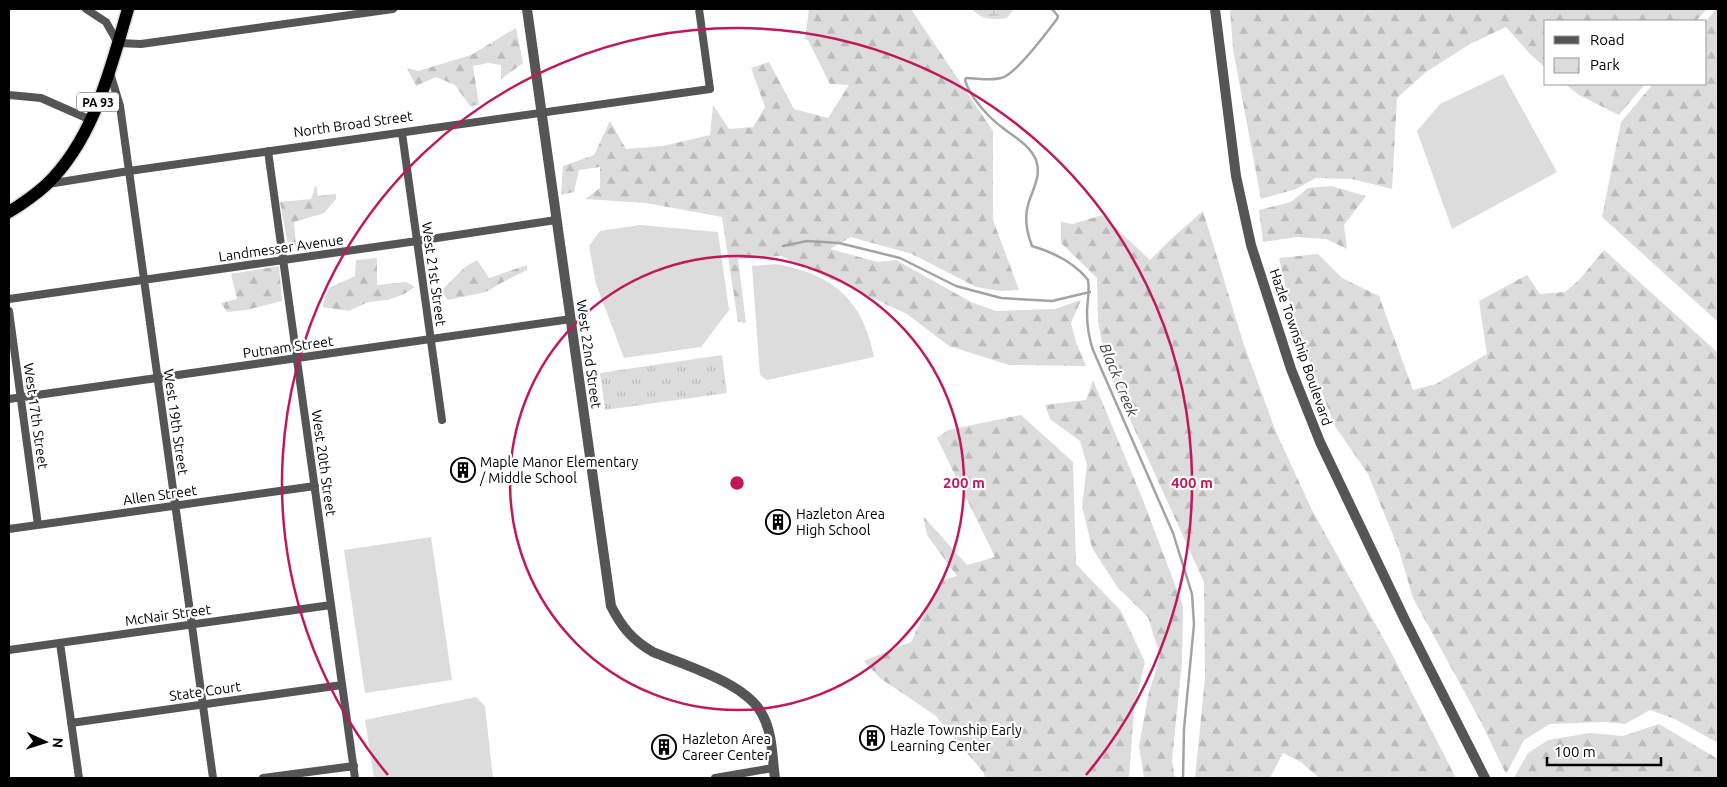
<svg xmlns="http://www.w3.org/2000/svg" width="1727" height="787" font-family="Ubuntu,sans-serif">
<defs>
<pattern id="forest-firs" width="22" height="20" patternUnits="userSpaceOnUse" patternTransform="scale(1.25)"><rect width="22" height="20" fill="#dcdcdc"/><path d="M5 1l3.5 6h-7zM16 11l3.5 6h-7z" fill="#bbb"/></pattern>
<pattern id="wetland-marsh" width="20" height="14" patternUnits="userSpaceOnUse" patternTransform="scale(1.25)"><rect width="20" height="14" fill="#dcdcdc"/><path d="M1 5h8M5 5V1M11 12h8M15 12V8" fill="none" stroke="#bbb"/></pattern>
<pattern id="park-tufts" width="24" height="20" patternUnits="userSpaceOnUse" patternTransform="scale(1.25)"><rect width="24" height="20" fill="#dcdcdc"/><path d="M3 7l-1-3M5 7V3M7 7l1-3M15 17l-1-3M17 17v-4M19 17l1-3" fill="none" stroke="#bbb"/></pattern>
</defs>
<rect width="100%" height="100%" fill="#fff"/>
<path fill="#dcdcdc" d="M1503,74L1557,172L1452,229L1417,131L1440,104Z
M640,225L718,232L729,310L701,347L624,358L596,284L589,246L600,231Z
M776,264C832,274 863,299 874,357L767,380L760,375L752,266Z
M431,537L452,680L365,693L344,550Z
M476,697L485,706L493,778H374L365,720Z"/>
<path fill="url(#forest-firs)" d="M809,9H911L993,131V220L1019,290L1000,291L976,287L912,254L851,237L830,249L878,262L896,260L971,302L996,311L1055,309L1081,300L1071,323L1076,342L1086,366L1009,365L949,346L907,314L781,256L738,259L746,323L738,322L722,217L646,203L585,199L600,188V167L579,170L574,192L561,195L563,166L594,155L610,121L626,149L663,146L710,135L713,105L729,129L753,127L765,107L751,68L769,62L794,109L828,118L849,85L830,84L808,40L805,39Z
M1230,9H1707L1696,21H1546V68L1531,55L1506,27L1470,44L1426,72L1397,98L1392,189L1352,179L1316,178L1296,189L1261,199L1233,49Z
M1716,9H1718V322L1602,217L1621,122L1653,84H1706V21Z
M516,28L523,63L501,79V65L488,63L473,66L479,105L470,106L455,85L436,77L416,86L407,68L418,71L471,55Z
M1565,84H1645L1619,115L1579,95Z
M316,184L318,196L336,194V199L324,213L294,222L296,245H288L280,202L311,199Z
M1331,186L1366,196L1344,225L1347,249L1326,239L1296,237L1263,242L1259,210L1291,202L1308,188Z
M1203,211L1243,342L1276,432L1312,510L1392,654L1456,778H1319L1301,762L1283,753L1270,778H1195L1205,678L1204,582L1108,371L1098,322L1097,278L1061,243V222L1073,224L1102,215L1150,260L1171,239Z
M1604,250L1716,351L1718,356V743L1675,719L1650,710L1625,724L1603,722L1550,724L1524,740L1506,774L1481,722L1413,598L1399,550L1368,474L1335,426L1294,321L1279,258L1318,254L1342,278L1379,296L1413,390L1436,384L1487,354L1479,301L1527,275L1540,294L1565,292L1579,280Z
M377,258V285L406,282L415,287L404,294L388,300L368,302L349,311L322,307L329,288L355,276L356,260Z
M477,260L489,278L527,265V270L503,282L486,292L448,300L441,291L465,267Z
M279,266L282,301L246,310L227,312L221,303L237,299L231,274Z
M1093,380L1143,500L1183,606L1182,662L1172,760L1175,778H1144L1139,746L1148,696L1160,656L1148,617L1118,588L1092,548L1082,506L1087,465L1080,441L1050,419L1045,405L1086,400Z
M1021,415L1073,462L1076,564L1121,611L1145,662L1134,709L1129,778H985L984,773L936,716L880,678L864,661L911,642L941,580L957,576L927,535L923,516L967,565L995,557L937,438L948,430Z
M1659,724L1718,759V778H1514L1528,753L1548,740L1589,733L1623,736Z"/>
<path fill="url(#wetland-marsh)" d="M972,9H1014L1007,18C994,20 981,20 972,9Z"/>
<path fill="url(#park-tufts)" d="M722,355L727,393L605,410L600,373Z"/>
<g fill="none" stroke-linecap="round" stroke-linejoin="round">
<path stroke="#a3a3a3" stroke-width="2.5" d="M1052,9L1058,16L1057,19C1048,31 1014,76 1001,78C990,81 977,78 966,78L965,80C969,96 989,118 1003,128C1014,137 1030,145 1036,160C1042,176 1032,190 1028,205C1024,219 1027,233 1032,246C1052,252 1075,263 1088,280C1090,292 1087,302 1087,313C1087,325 1089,338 1093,350L1173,533L1192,594L1194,624L1184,729L1183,778
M783,246L807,241L839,243L900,258L956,286L1001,298L1052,301L1090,292"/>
<defs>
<path id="trunk" d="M9,212C22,204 35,195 46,185C94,139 110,70 128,9"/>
</defs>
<use href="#trunk" stroke="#dbdbdb" stroke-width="15"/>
<path stroke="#555" stroke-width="8" d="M86,9L106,22L118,43L141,44L393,9
M110,73L120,106L213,778
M9,95L41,98L91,120
M402,133L442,420
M268,151L355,778
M48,184L129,171L710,89L699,9
M9,299L417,241L556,220
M9,311L38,525
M9,399L571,319
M9,529L315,486
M60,643L79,778
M9,650L331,605
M71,723L342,685
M263,778L354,766
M715,778L773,768"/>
<path stroke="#555" stroke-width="10" d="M527,9L611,606C621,626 632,640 653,652C684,665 746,683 762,714C773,733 772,758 775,778
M1215,9L1236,176L1251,245L1291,369L1320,442L1405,620L1485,778"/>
<use href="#trunk" stroke="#000" stroke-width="12"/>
</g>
<g fill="none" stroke="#c2185b" stroke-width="2.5">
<circle cx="737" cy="483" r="227"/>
<path d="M388 775A455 455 0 1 1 1086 775"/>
</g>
<defs>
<symbol id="building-ring" viewBox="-11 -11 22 22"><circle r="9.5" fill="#fff" stroke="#000" stroke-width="1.5"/><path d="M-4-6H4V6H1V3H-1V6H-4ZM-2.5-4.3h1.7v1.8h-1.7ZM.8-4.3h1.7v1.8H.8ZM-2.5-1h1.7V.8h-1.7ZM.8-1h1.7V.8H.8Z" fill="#000"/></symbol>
</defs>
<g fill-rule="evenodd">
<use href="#building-ring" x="449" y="456" width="28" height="28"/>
<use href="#building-ring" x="764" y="508" width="28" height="28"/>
<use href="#building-ring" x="858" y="724" width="28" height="28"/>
<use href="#building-ring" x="650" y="733" width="28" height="28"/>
</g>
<g text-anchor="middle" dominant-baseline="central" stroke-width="4.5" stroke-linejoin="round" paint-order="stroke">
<rect fill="#fff" stroke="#4c4c4c" stroke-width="1" x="77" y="92.5" width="42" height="19" rx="4"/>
<g font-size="12" font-weight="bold" fill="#000">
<text x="98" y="102">PA 93</text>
</g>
<g font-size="14" fill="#000" stroke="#fff">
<text transform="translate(353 124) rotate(-8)">North Broad Street</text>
<text transform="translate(281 248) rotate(-8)">Landmesser Avenue</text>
<text transform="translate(434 274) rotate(82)">West 21st Street</text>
<text transform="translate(288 347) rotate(-8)">Putnam Street</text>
<text transform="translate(1301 347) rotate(71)">Hazle Township Boulevard</text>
<text transform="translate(589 354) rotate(82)">West 22nd Street</text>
<text transform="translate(36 416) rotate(82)">West 17th Street</text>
<text transform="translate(176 422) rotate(82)">West 19th Street</text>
<text transform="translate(324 463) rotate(82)">West 20th Street</text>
<text transform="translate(160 495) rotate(-8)">Allen Street</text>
<text transform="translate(168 615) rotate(-8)">McNair Street</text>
<text transform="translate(205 691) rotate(-8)">State Court</text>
</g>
<g font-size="14" fill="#000" stroke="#fff" text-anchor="start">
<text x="480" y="462">Maple Manor Elementary<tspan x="480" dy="16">/ Middle School</tspan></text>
<text x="796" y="514">Hazleton Area<tspan x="796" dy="16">High School</tspan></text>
<text x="890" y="730">Hazle Township Early<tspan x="890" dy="16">Learning Center</tspan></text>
<text x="682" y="739">Hazleton Area<tspan x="682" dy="16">Career Center</tspan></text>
</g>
<g font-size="15" font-style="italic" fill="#444" stroke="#fff">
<text transform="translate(1119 380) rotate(68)">Black Creek</text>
</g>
</g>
<circle cx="737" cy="483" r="8" fill="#c2185b" stroke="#fff" stroke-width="2.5"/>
<g font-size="15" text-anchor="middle" font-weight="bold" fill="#c2185b" stroke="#fff" stroke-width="4.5" stroke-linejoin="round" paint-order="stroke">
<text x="964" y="488">200 m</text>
<text x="1192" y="488">400 m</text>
</g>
<rect width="1727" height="787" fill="none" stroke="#000000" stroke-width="20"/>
<rect x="1544" y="20" width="162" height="65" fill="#ffffff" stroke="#999999"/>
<rect x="1554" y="36" width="25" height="8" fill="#555555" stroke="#999999"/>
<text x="1590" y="45" font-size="15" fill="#000000">Road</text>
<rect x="1554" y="58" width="25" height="15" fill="url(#park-tufts)" stroke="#999999"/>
<text x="1590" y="70" font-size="15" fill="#000000">Park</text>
<g transform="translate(45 742) rotate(94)" stroke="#ffffff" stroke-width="4" paint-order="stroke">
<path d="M0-4L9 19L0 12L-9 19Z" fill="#000000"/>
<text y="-8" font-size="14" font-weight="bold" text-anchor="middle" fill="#000000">N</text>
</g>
<path d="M1547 757v8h114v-8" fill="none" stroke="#000000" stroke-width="2.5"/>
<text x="1554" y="757" font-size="15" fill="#000000" stroke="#ffffff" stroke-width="4" paint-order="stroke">100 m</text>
</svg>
